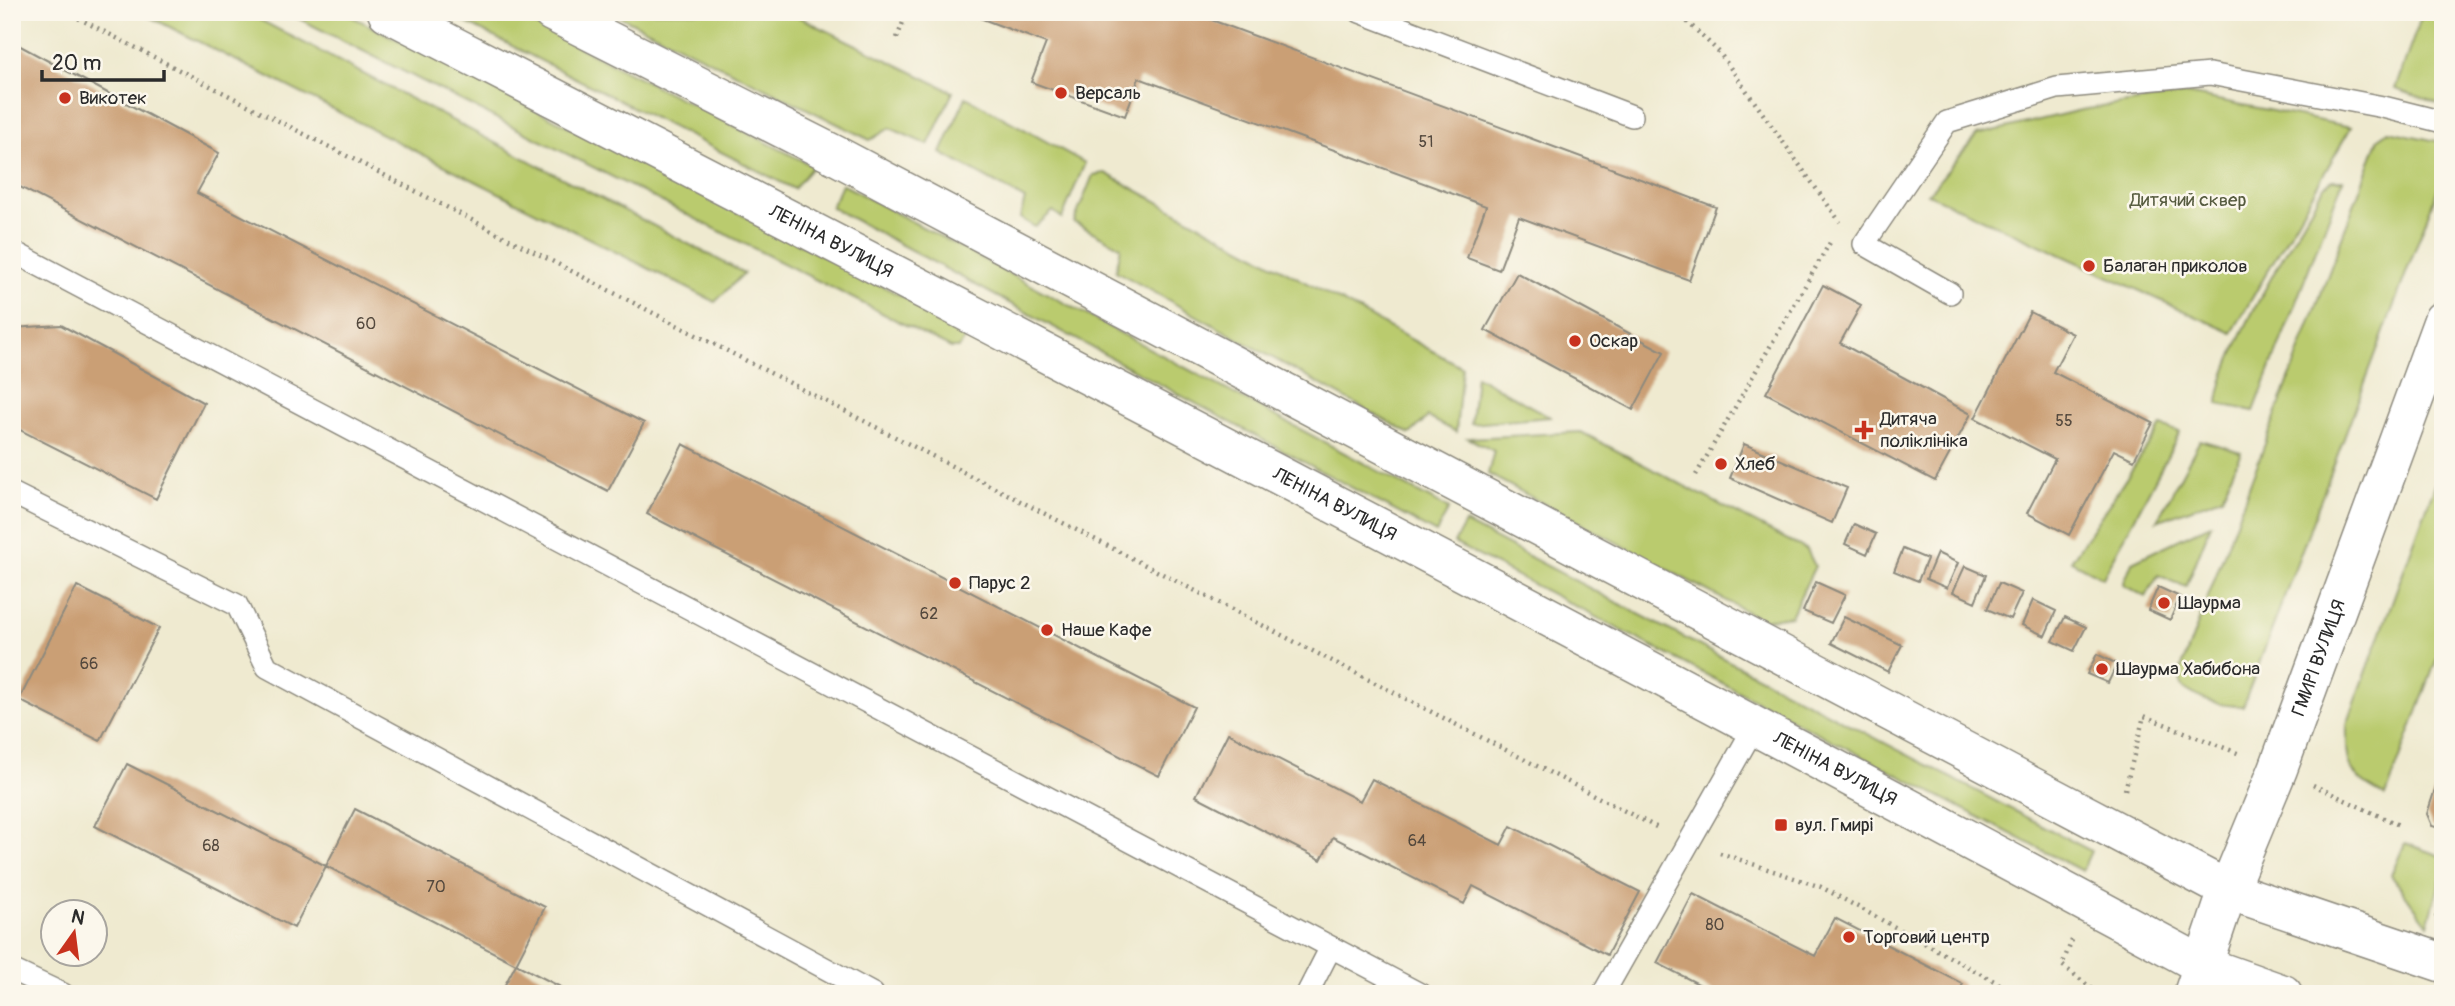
<svg xmlns="http://www.w3.org/2000/svg" width="2455" height="1006" font-family="Pangolin,sans-serif">
<rect width="100%" height="100%" fill="#fbf7ec"/>
<filter id="ink" filterUnits="userSpaceOnUse"><feTurbulence type="fractalNoise" baseFrequency=".0143" numOctaves="2"/><feDisplacementMap in="SourceGraphic" scale="14" xChannelSelector="R" yChannelSelector="G"/><feConvolveMatrix kernelMatrix="1 2 1 2 8 2 1 2 1" color-interpolation-filters="sRGB"/></filter>
<filter id="wash" filterUnits="userSpaceOnUse"><feTurbulence type="fractalNoise" baseFrequency=".00686" numOctaves="4" result="noise"/><feDisplacementMap in="SourceGraphic" scale="28" xChannelSelector="R" yChannelSelector="G"/><feGaussianBlur stdDeviation="1.57" result="paint"/><feColorMatrix in="noise" values="0 0 0 0 0 0 0 0 0 0 0 0 0 0 0 0 0 1.4 0 .05"/><feComposite in="paint" operator="in"/></filter>
<g filter="url(#wash)">
<rect width="100%" height="100%" fill="#efead0"/>
<path fill="#bacb6e" stroke="#727b4c" stroke-width="2" d="M140,12H245L744,273L715,302Z
M286,12H343L965,328V338L959,348H951Z
M445,12H510L813,166L794,189Z
M611,12H789L953,92L928,145L890,128L870,140Z
M2423,12H2443V105L2395,89Z
M2188,94L2351,127L2232,333L1928,194L1977,135L2081,110Z
M966,97L1085,163L1062,218L1053,211L1035,227L1020,218L1025,199L941,153Z
M2389,131L2442,142L2443,175L2243,706C2218,706 2201,701 2181,686L2180,672L2379,138Z
M1105,173L1462,367L1456,432L1428,417L1410,434L1116,271L1121,247L1074,222L1093,175Z
M2333,180H2343L2254,411L2218,404C2220,356 2297,235 2323,187Z
M842,184L1449,509L1436,533L831,207Z
M1476,375V376L1550,417L1471,424Z
M2161,426L2180,432L2103,578L2071,561Z
M1581,432L1807,550L1815,566L1791,616L1762,620L1488,474L1494,451L1468,438Z
M2200,440L2241,452L2222,497L2157,521Z
M2443,463V642L2386,796C2348,777 2346,767 2347,725Z
M1465,523L2091,851L2082,871L1454,543Z
M2211,524L2186,587L2158,575L2146,597L2123,585L2132,562Z
M2405,843L2443,857V871L2428,925L2391,875Z"/>
<g id="blocks">
<path fill="#ca9f74" d="M964,12H1190L1716,207L1689,280L1519,217L1499,270L1467,258L1486,206L1139,78L1125,116L1031,82L1046,43Z
M13,42L219,153L197,193L644,423L608,491L12,183Z
M1517,273L1664,352L1633,410L1485,330Z
M1823,285L1861,305L1840,343L1971,414L1935,481L1766,393Z
M2030,312L2073,334L2053,372L2153,423L2134,460L2114,450L2069,535L2027,513L2055,459L1975,418Z
M61,325L204,403L156,499L12,426V328Z
M683,444L1194,707L1159,776L647,514Z
M1744,444L1847,488L1832,523L1730,478Z
M1854,524L1876,534L1867,554L1845,544Z
M1903,549L1927,559L1918,581L1894,571Z
M1937,553L1958,563L1947,588L1926,579Z
M1965,566L1986,575L1975,602L1953,592Z
M1816,582L1845,595L1831,623L1803,611Z
M1999,583L2022,593L2010,619L1987,609Z
M77,586L159,628L100,741L19,700Z
M2158,587L2180,597L2170,620L2148,610Z
M2033,600L2056,611L2045,636L2022,625Z
M1844,617L1902,645L1888,672L1831,643Z
M2065,617L2086,627L2074,651L2053,641Z
M2097,654L2117,664L2108,683L2087,674Z
M1228,733L1360,801L1372,779L1501,845L1511,826L1640,892L1607,955L1473,886L1464,904L1333,837L1321,860L1196,796Z
M127,764L326,866L294,928L95,826Z
M2437,783L2443,785V829L2432,826L2427,814Z
M355,809L545,907L516,964L326,866Z
M1693,894L1815,956L1835,918L1963,984L1958,994H1718L1657,963Z
M516,964L574,994H500Z"/>
</g>
</g>
<g filter="url(#ink)">
<use href="#blocks" fill-opacity="0" stroke="#8d8a7e" stroke-width="2"/>
<g fill="none" stroke-linecap="round" stroke-linejoin="round">
<defs>
<path id="service" d="M1360,12L1632,116
M12,251L1420,994
M1950,293L1864,244L1947,122L2057,88L2210,74L2383,107L2443,122
M12,493L237,605L267,667L873,994
M12,970L63,994
M1307,994L1331,947
M1603,994L1756,724"/>
<g id="tertiary">
<path id="s1" d="M387,12C996,325 1601,642 2204,966L2283,994"/>
<path d="M552,12L837,156L2228,890L2443,963"/>
<path id="s2" d="M2193,994L2228,890L2278,769L2443,320"/>
</g>
</defs>
<use href="#service" stroke="#8d8a7e" stroke-width="24"/>
<use href="#tertiary" stroke="#8d8a7e" stroke-width="41"/>
<path stroke="#8d8a7e" stroke-width="4.5" stroke-dasharray="2 5" stroke-linecap="butt" d="M66,12L1660,829
M1677,12L1719,52L1840,222
M897,38L907,12
M1696,475L1832,239
M2313,785L2401,826
M2125,790L2144,716L2240,754
M1720,853L1821,887L2018,994
M2436,918L2443,899
M2072,940L2062,965L2099,994"/>
<use href="#service" stroke="#fff" stroke-width="21"/>
<use href="#tertiary" stroke="#fff" stroke-width="38"/>
</g>
</g>
<g fill="#c8321e" stroke="#fbf7ec" stroke-width="2.5">
<circle cx="1061" cy="93" r="7"/>
<circle cx="65" cy="98" r="7"/>
<circle cx="2089" cy="266" r="7"/>
<circle cx="1575" cy="341" r="7"/>
<path d="M1860.5 419.5h7v7h7v7h-7v7h-7v-7h-7v-7h7z"/>
<circle cx="1721" cy="464" r="7"/>
<circle cx="955" cy="583" r="7"/>
<circle cx="2164" cy="603" r="7"/>
<circle cx="1047" cy="630" r="7"/>
<circle cx="2102" cy="669" r="7"/>
<rect x="1774" y="818" width="14" height="14" rx="3.5"/>
<circle cx="1849" cy="937" r="7"/>
</g>
<g text-anchor="middle" dominant-baseline="central" stroke-width="5" stroke-linejoin="round" paint-order="stroke">
<g font-size="16" fill="#53483d">
<text x="1426" y="142">51</text>
<text x="366" y="324">60</text>
<text x="2064" y="421">55</text>
<text x="929" y="614">62</text>
<text x="89" y="664">66</text>
<text x="1417" y="841">64</text>
<text x="211" y="846">68</text>
<text x="436" y="887">70</text>
<text x="1715" y="925">80</text>
</g>
<g font-size="19" fill="#2b2b2b" stroke="#fbf7ec" text-anchor="start">
<text x="1075" y="93">Версаль</text>
<text x="79" y="98">Викотек</text>
<text x="2103" y="266">Балаган приколов</text>
<text x="1589" y="341">Оскар</text>
<text x="1880" y="419">Дитяча<tspan x="1880" dy="22">поліклініка</tspan></text>
<text x="1735" y="464">Хлеб</text>
<text x="969" y="583">Парус 2</text>
<text x="2178" y="603">Шаурма</text>
<text x="1061" y="630">Наше Кафе</text>
<text x="2116" y="669">Шаурма Хабибона</text>
<text x="1795" y="825">вул. Гмирi</text>
<text x="1863" y="937">Торговий центр</text>
</g>
<g font-size="19" fill="#565b3f" stroke="#fbf7ec">
<text x="2188" y="200">Дитячий сквер</text>
</g>
<g font-size="19" fill="#2b2b2b" stroke="#fbf7ec">
<text stroke="none"><textPath href="#s1" startOffset="500">ЛЕНІНА ВУЛИЦЯ</textPath></text>
<text stroke="none"><textPath href="#s1" startOffset="1068">ЛЕНІНА ВУЛИЦЯ</textPath></text>
<text stroke="none"><textPath href="#s2" startOffset="359">ГМИРІ ВУЛИЦЯ</textPath></text>
<text stroke="none"><textPath href="#s1" startOffset="1634">ЛЕНІНА ВУЛИЦЯ</textPath></text>
</g>
</g>
<rect width="2455" height="1006" fill="none" stroke="#fbf7ec" stroke-width="42"/>
<g transform="translate(74 933) rotate(14)"><circle r="33" fill="#fbf7ec" stroke="#a8a59f" stroke-width="2"/>
<path d="M0-5L12 26L0 18L-12 26Z" fill="#c8321e"/>
<text y="-10" font-size="19" font-weight="bold" text-anchor="middle" fill="#2b2b2b">N</text>
</g>
<path d="M42 70v10h122v-10" fill="none" stroke="#2b2b2b" stroke-width="3.5"/>
<text x="52" y="70" font-size="21" fill="#2b2b2b" stroke="#fbf7ec" stroke-width="5" paint-order="stroke">20 m</text>
</svg>
